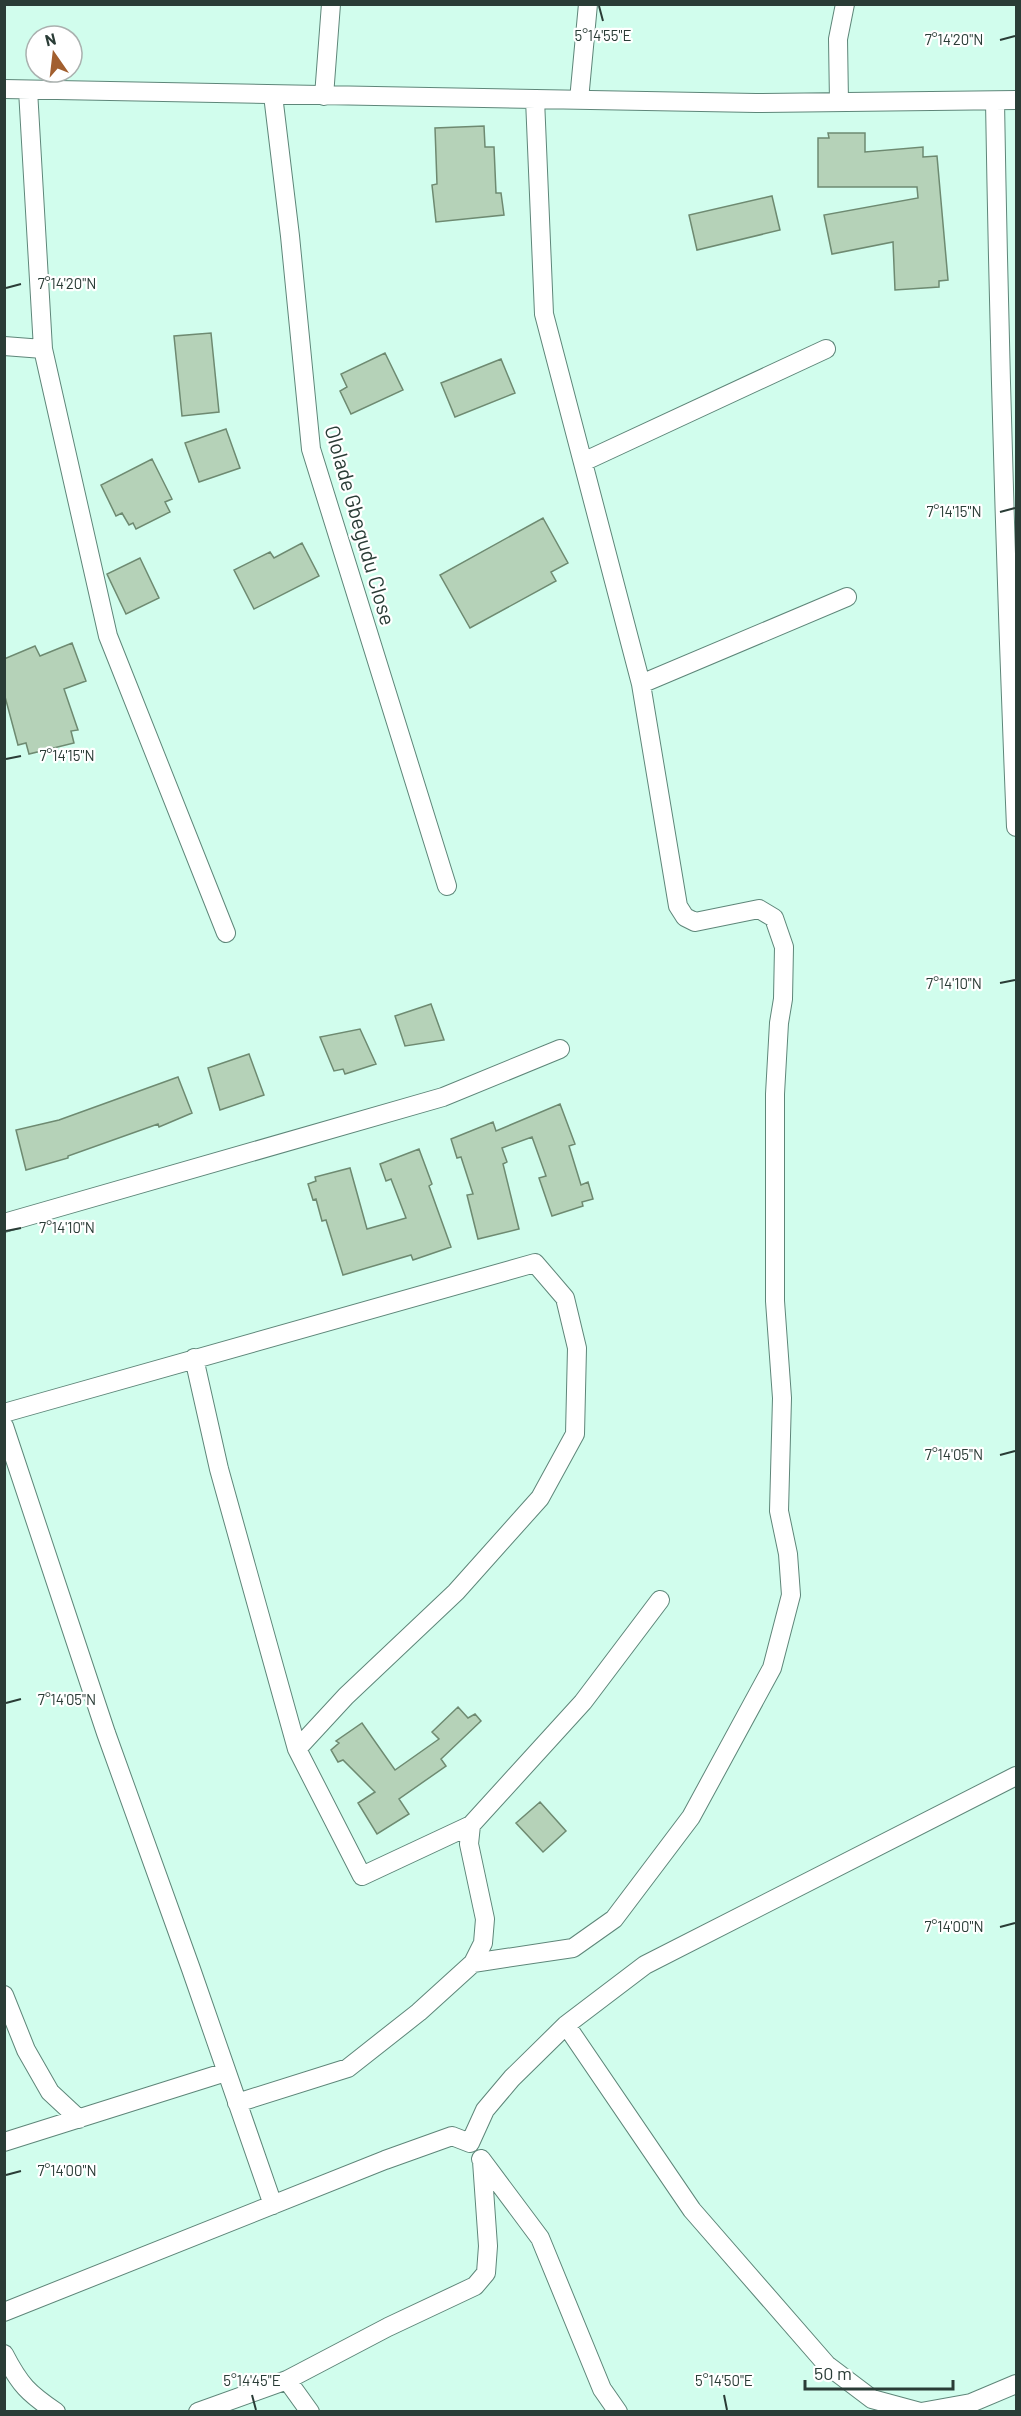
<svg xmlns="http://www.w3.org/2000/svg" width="1021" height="2416" font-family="Barlow,sans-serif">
<rect width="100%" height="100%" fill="#d1fded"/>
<path fill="#b5d2b8" stroke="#6e8a71" stroke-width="1.5" d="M484,126L485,147H494L496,193H501L504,215L436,222L432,185L437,184L435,128Z
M828,133H865V152L923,147V157L937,156L948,280L939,281V287L895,290L893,242L832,254L824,215L918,198L917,187H818V138H829Z
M772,196L780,230L697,250L689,215Z
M211,333L219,412L182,416L174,336Z
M385,353L403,390L351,414L340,391L347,387L341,374Z
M501,359L515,393L455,417L441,383Z
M226,429L240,468L199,482L185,443Z
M152,459L172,499L165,502L170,512L136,529L133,523L129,525L122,513L116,516L101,485Z
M543,518L568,563L551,572L556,581L470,628L440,575Z
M302,543L319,576L254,609L234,570L270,552L274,558Z
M140,558L159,598L126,614L107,574Z
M72,643L86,681L64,689L78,730L71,731L74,743L29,754L26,743L18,745L4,693V659L35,646L40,656Z
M431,1004L444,1040L405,1046L395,1016Z
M360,1029L376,1064L345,1074L343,1069L334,1071L320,1037Z
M249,1054L264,1095L220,1110L208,1068Z
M178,1077L192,1113L159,1127L158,1124L68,1156V1158L26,1170L16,1130L59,1120Z
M560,1104L575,1144L569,1146L581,1185L588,1182L593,1199L582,1202L583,1206L552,1216L539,1178L546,1176L532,1137L502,1148L507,1162L503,1164L519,1229L478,1239L467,1195L473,1194L461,1157L457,1158L451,1139L493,1122L496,1131Z
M419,1149L432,1184L429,1186L451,1247L413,1260L411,1255L343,1275L326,1220L322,1221L316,1199L313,1200L308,1184L316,1181L315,1177L350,1168L367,1229L406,1218L391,1179L386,1181L380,1164Z
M458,1707L468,1718L475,1714L481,1721L441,1759L446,1766L399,1799L409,1814L377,1834L358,1803L375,1792L343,1760L338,1762L331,1750L339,1743L336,1741L362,1723L395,1770L439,1739L432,1732Z
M540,1802L566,1831L543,1852L516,1823Z"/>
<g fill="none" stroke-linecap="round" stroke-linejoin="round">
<defs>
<path id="minor" d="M4,89L756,103L1016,100
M28,90L43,349L108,636L226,933
M273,95L290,236L311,449L447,886
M324,96L331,4
M579,100L588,4
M995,101C999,344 1006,585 1016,827
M839,102L838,39L845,4
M4,346L43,349
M583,462L826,349
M641,684L847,597
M4,1223L443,1097L560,1049
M194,1358L219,1469L297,1749L362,1876L471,1825L583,1702L660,1600
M4,1413L535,1263L565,1298L577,1348L575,1434L540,1498L456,1592L346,1696L297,1749
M4,1426L106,1733L191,1969L273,2205
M473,1963L573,1948L614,1919L691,1817L772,1668L791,1595L788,1554L779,1511L782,1398L775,1301V1094L779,1023L783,999L784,947L774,918L759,909L695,922L685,917L678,906L641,684L544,314L535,99
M4,1995L26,2050L50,2092L79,2119
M566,2025L692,2210L827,2365L872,2399L920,2412
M237,2103L348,2068L419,2012L473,1963L483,1943L485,1919L469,1844L471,1825
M4,2142L226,2072
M481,2159L540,2238L602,2389L618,2412
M4,2312L385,2160L452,2136L470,2143L485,2110L512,2078L566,2025L645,1965L1016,1776
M4,2354C20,2385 28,2393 56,2412
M287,2380L310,2412
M198,2412L287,2380L388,2327L475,2286L486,2273L488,2246L482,2161
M921,2412L971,2403L1016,2384"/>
</defs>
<use href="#minor" stroke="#5e8679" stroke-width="20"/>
<use href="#minor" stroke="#fff" stroke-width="18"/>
</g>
<path fill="none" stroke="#2a3c36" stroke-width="2" d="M599,6L603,21M1000,40L1015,36M6,288L21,284M1000,512L1015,508M6,759L21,756M1000,983L1015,980M6,1231L21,1228M1000,1455L1015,1451M6,1703L21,1699M1000,1927L1015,1923M6,2175L21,2171M252,2395L256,2410M724,2395L727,2410"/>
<g text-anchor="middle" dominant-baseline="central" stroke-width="4.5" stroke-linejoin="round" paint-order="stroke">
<g font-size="21" fill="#2a3c36" stroke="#fff">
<text transform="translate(361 525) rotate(74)">Ololade Gbegudu Close</text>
</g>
</g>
<g font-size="15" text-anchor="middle" fill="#2a3c36" stroke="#fff" stroke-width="4.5" stroke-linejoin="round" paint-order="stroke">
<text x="603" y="41">5°14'55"E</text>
<text x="954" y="45">7°14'20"N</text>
<text x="67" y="289">7°14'20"N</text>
<text x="954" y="517">7°14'15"N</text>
<text x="67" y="761">7°14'15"N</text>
<text x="954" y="989">7°14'10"N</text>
<text x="67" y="1233">7°14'10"N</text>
<text x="954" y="1460">7°14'05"N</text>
<text x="67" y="1705">7°14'05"N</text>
<text x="954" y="1932">7°14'00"N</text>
<text x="67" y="2176">7°14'00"N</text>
<text x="252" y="2386">5°14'45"E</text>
<text x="724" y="2386">5°14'50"E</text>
</g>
<rect width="1021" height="2416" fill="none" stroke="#2a3c36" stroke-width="12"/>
<g transform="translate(54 54) rotate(346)"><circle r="28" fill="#ffffff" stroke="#aab1af" stroke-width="1.5"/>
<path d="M0-4.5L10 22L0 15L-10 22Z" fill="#a25f2f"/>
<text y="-9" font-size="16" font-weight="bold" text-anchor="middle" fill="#2a3c36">N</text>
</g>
<path d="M805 2380v9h148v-9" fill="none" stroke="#2a3c36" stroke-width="3"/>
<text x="814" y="2380" font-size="18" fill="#2a3c36" stroke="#ffffff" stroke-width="4.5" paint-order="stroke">50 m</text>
</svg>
